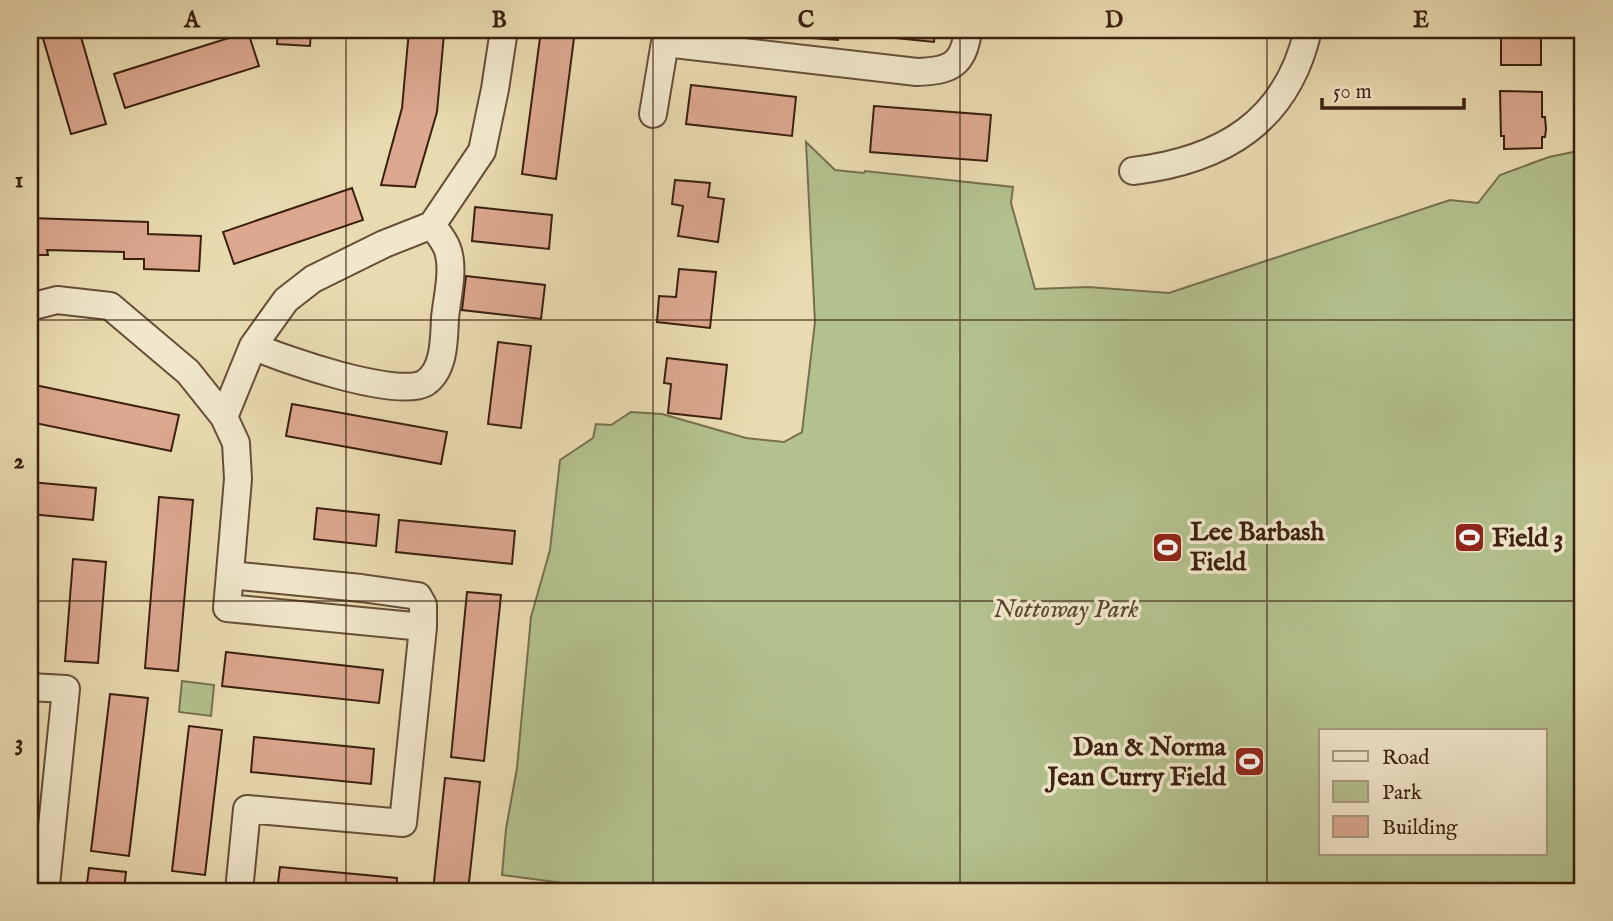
<svg xmlns="http://www.w3.org/2000/svg" width="1613" height="921" font-family="'IM FELL English',serif">
<rect width="100%" height="100%" fill="#e9dbb1"/>
<filter id="stains"><feTurbulence type="fractalNoise" baseFrequency=".00286" numOctaves="4"/><feColorMatrix values="0 0 0 0 .2 0 0 0 0 .09 0 0 0 0 .02 0 0 0 .5 -.17"/></filter>
<radialGradient id="worn" r=".72"><stop offset=".6" stop-color="#630" stop-opacity="0"/><stop offset="1" stop-color="#630" stop-opacity=".3"/></radialGradient>
<path fill="#b3c18e" stroke="#77704e" stroke-width="2" fill-rule="evenodd" d="M806,142L835,170L864,173L865,171L1013,187L1011,203L1035,289L1088,287L1169,293L1450,200L1478,203L1500,175L1549,157L1583,150V891H624L502,875L506,829L517,768L531,617L550,550L560,460L593,438L596,424L611,425L631,412L662,414L746,438L784,442L802,432L815,322ZM1545,730V853H1321V730Z
M182,681L214,685L211,716L179,712Z"/>
<path fill="#dca890" stroke="#3b1f0e" stroke-width="2" d="M61,30H79L106,124L71,134L42,35Z
M278,30H311L310,46L277,44Z
M409,30L444,34L437,112L415,187L381,185L402,108Z
M541,30H575L556,179L522,174Z
M798,30H839L838,40L798,37Z
M897,30H935L934,42L896,38Z
M1501,30H1546V37L1541,36V65H1501Z
M248,32L259,66L125,108L114,74Z
M691,85L796,97L792,136L686,124Z
M1500,91L1542,92V117H1545L1546,129L1545,137H1542V148L1504,149V136H1501Z
M874,106L991,115L987,161L870,152Z
M30,121L38,147L30,150Z
M675,180L710,183L708,197L724,199L718,242L678,236L683,206L672,204Z
M352,188L363,220L234,264L223,232Z
M475,207L552,215L549,249L472,241Z
M30,218L148,222V234L201,236L199,271L144,269V259H124V252L47,250L48,255H30Z
M679,269L716,272L710,328L657,322L659,296L676,297Z
M466,276L545,285L541,319L462,310Z
M498,342L531,346L521,428L488,424Z
M667,358L727,365L721,419L668,413L671,384L664,383Z
M30,384L179,415L171,451L30,422Z
M292,404L447,432L441,464L286,436Z
M30,482L96,488L93,520L30,514Z
M159,497L193,500L178,671L145,668Z
M317,508L379,515L376,546L314,539Z
M399,520L515,531L512,564L396,552Z
M73,559L106,562L98,663L65,661Z
M467,592L501,595L484,761L451,757Z
M226,652L383,670L379,703L222,686Z
M110,694L148,698L129,856L91,851Z
M189,726L222,730L205,875L172,871Z
M254,737L374,749L371,784L251,772Z
M445,778L480,782L468,891H433Z
M280,867L397,878L396,891H277Z
M89,868L126,872L124,891H86Z
M169,884L203,888V891H168Z"/>
<g fill="none" stroke-linecap="round" stroke-linejoin="round">
<defs>
<path id="minor" d="M665,43L917,72C950,71 964,65 968,30
M653,114L667,30
M1133,171C1223,160 1287,122 1308,30
M30,307L57,300L110,306L188,372L224,417L236,443L238,479L227,608L423,627L403,823L247,809L239,891
M253,346C282,359 397,399 425,383C445,370 444,338 445,318C447,297 455,268 447,248C444,240 437,232 432,225
M224,417L253,346L286,300L313,279L384,244L432,225L482,151L495,89L504,30
M230,575L361,588L418,596L423,605V627
M30,687L66,689L46,885"/>
</defs>
<use href="#minor" stroke="#664e37" stroke-width="30"/>
<use href="#minor" stroke="#f1e8cc" stroke-width="26"/>
</g>
<path fill="none" stroke="#3b1f0e" stroke-width="2" stroke-opacity="0.55" d="M346,30V891M653,30V891M960,30V891M1267,30V891M30,320H1583M30,601H1583"/>
<defs>
<symbol id="stadium-square" viewBox="-11 -11 22 22"><rect x="-9" y="-9" width="18" height="18" rx="4" fill="#8f2418" stroke="#f1e8cc"/><path d="M0-5a6.5 5 0 1 0 0 10a6.5 5 0 1 0 0-10ZM-3.5-1.8h7v3.6h-7Z" fill="#fff"/></symbol>
</defs>
<g fill-rule="evenodd">
<use href="#stadium-square" x="1452" y="520" width="35" height="35"/>
<use href="#stadium-square" x="1150" y="530" width="35" height="35"/>
<use href="#stadium-square" x="1232" y="744" width="35" height="35"/>
</g>
<g text-anchor="middle" dominant-baseline="central" stroke-width="7" stroke-linejoin="round" paint-order="stroke">
<g font-size="26" font-weight="bold" fill="#3b1f0e" stroke="#f1e8cc" text-anchor="start">
<text x="1190" y="532">Lee Barbash<tspan x="1190" dy="30">Field</tspan></text>
<text x="1492" y="538">Field 3</text>
<text x="1226" y="747" text-anchor="end">Dan &amp; Norma<tspan x="1226" dy="30">Jean Curry Field</tspan></text>
</g>
<g font-size="26" font-style="italic" fill="#59482e" stroke="#f1e8cc">
<text x="1066" y="609">Nottoway Park</text>
</g>
</g>
<rect width="1613" height="921" fill="none" stroke="#e9dbb1" stroke-width="77"/>
<rect x="1319" y="729" width="228" height="126" fill="#f1e8cc" stroke="#a89880" stroke-width="2"/>
<rect x="1333" y="751" width="35" height="10" fill="#f1e8cc" stroke="#a89880" stroke-width="2"/>
<text x="1382" y="764" font-size="21" fill="#3b1f0e">Road</text>
<rect x="1333" y="781" width="35" height="21" fill="#b3c18e" stroke="#a89880" stroke-width="2"/>
<text x="1382" y="799" font-size="21" fill="#3b1f0e">Park</text>
<rect x="1333" y="816" width="35" height="21" fill="#dca890" stroke="#a89880" stroke-width="2"/>
<text x="1382" y="834" font-size="21" fill="#3b1f0e">Building</text>
<path d="M1322 98v10h142v-10" fill="none" stroke="#3b1f0e" stroke-width="3.5"/>
<text x="1333" y="98" font-size="21" fill="#3b1f0e" stroke="#f1e8cc" stroke-width="5" paint-order="stroke">50 m</text>
<rect x="38" y="38" width="1536" height="845" fill="none" stroke="#3b1f0e" stroke-width="2.5"/>
<g font-size="23" text-anchor="middle" font-weight="bold" fill="#3b1f0e">
<text x="192" y="27">A</text>
<text x="499" y="27">B</text>
<text x="806" y="27">C</text>
<text x="1114" y="27">D</text>
<text x="1421" y="27">E</text>
<text x="19" y="187">1</text>
<text x="19" y="468">2</text>
<text x="19" y="750">3</text>
</g>
<rect width="100%" height="100%" filter="url(#stains)"/>
<rect width="100%" height="100%" fill="url(#worn)"/>
</svg>
